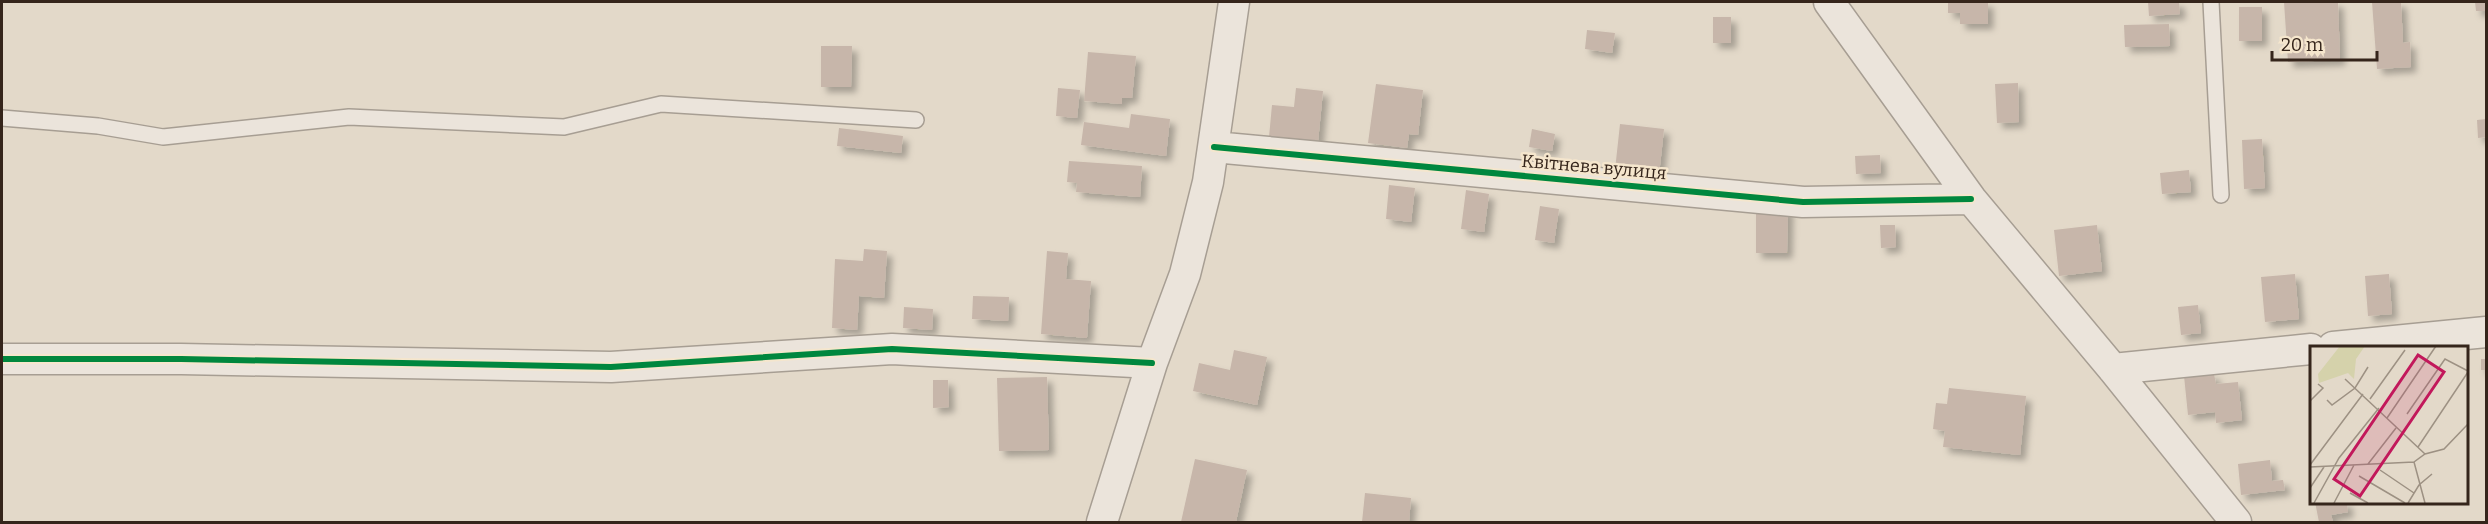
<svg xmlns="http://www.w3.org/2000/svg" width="2488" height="524" font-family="Bitter,serif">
<defs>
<filter id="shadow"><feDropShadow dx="5.5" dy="5.5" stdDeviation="3" flood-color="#0004"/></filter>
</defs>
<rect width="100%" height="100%" fill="#e3d9c9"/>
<path fill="#c7b6aa" filter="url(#shadow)" d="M1948,2H1988V24H1960V13H1948Z
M2148,2H2179L2180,14L2149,16Z
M2284,2H2338L2340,60L2288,62Z
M2372,2H2401L2403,43L2410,42L2411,67L2377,69Z
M2475,2H2486V11H2476Z
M2239,7H2262V41H2239Z
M1713,17H1731V43H1713Z
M2169,24L2170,46L2125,47L2124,25Z
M1587,30L1615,33L1612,53L1585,49Z
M821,46H852L851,87H821Z
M1088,52L1136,56L1132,98H1122V104L1084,101Z
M2018,83L2019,122L1997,123L1995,84Z
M1376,84L1423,90L1418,135L1409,134L1407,148L1368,143Z
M1058,88L1080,90L1077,118L1056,116Z
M1296,88L1323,91L1318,142L1269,137L1272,105L1294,107Z
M1131,114L1170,119L1166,156L1081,145L1084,122L1129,128Z
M2486,119V137L2478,138L2477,120Z
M1620,124L1664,129L1659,175L1615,170Z
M839,128L903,136L901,153L837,146Z
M1532,129L1555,134L1552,151L1529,147Z
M2262,139L2265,188L2244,189L2242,140Z
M1880,155L1881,173L1856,174L1855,156Z
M1069,161L1142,166L1140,197L1076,192L1077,183L1067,182Z
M2189,170L2191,192L2162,194L2160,173Z
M1389,185L1415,188L1411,222L1386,219Z
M1466,190L1489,194L1484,232L1461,229Z
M1540,206L1559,209L1554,243L1535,240Z
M1756,208H1788L1787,253H1756Z
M1880,225H1895L1896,247L1881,248Z
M2097,225L2102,271L2059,276L2054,230Z
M864,249L887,251L884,298L859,296L857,330L832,328L835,259L863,261Z
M1047,251L1068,253L1066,279L1091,281L1087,338L1041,334Z
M2295,274L2299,319L2265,322L2261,277Z
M2389,274L2392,314L2368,316L2365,276Z
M973,296L1009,297L1008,321L972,319Z
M2198,305L2201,333L2181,335L2178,307Z
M904,307L933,309L932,330L903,328Z
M1234,350L1267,357L1257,405L1193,391L1199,363L1230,370Z
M2481,359H2486V370H2481Z
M2214,374L2216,384L2238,382L2242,420L2216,423L2215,412L2188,415L2184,376Z
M1047,377L1049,450L999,451L997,378Z
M933,380H948L949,407L933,408Z
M1949,388L2026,396L2020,455L1943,447L1945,431L1933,429L1936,403L1947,404Z
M1195,459L1247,470L1236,522H1181Z
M2270,460L2272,481L2283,480L2285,490L2241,495L2238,464Z
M1365,493L1411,498L1409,522H1362Z
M2315,502H2347L2348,512L2331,515L2333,522H2319Z"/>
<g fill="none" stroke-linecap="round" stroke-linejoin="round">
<defs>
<path id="service" d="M2211,2L2221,195
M2,118L98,126L163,137L349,117L564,127L661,104L916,120"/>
<path id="minor" d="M1829,2L1971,199L2113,369L2236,522
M1214,147L1803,202L1971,199
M2333,347L2486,332
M2,359H181L611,367L892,349L1152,363
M2113,369L2311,349
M1102,522L1152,363L1185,274L1208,182L1234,2"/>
</defs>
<use href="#service" stroke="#a79e93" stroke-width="18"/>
<use href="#minor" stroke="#a79e93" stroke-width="33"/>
<use href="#service" stroke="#ebe4db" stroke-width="15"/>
<use href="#minor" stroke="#ebe4db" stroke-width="30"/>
<defs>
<path id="cycleway" d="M1214,147L1803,202L1971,199
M2,359H181L611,367L892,349L1152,363"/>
</defs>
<use href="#cycleway" stroke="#f5e6cd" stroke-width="10"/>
<use href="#cycleway" stroke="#00873e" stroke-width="6"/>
</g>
<g text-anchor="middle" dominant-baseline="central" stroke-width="5" stroke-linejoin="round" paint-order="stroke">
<g font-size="18" fill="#35251b" stroke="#f5e6cd">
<text transform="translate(1594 167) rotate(5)">Квітнева вулиця</text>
</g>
</g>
<g transform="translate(2310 346)">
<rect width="158" height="158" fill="#e3d9c9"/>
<path d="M30,0H55L46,13L44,33L38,27L9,37L8,28Z" fill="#d5d2ab"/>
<path fill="none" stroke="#9d9183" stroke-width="1.5" d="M35,33L115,108M60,53L95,4M17,54L22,59L45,42L58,21M0,55L13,42L8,38M97,68L135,13L158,25M77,72L126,0M108,101L158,26M58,118L86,82M0,119L53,48M0,121L104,116M70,124L104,147M49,130L95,157M0,142L14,121M40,147L58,157M4,157L29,112L69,62M24,157L44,119M98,157L109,139L122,128M115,157L104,116L115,108L134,103L158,78"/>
<path fill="#c2185b" fill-opacity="0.15" stroke="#c2185b" stroke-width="3" d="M108,9L134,26L50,150L24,133Z"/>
<rect width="158" height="158" fill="none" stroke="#35251b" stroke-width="3"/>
</g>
<rect width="2488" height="524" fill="none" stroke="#35251b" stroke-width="6"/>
<path d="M2272 51v9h105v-9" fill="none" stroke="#35251b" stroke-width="3"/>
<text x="2281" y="51" font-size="18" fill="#35251b" stroke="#f5e6cd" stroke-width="4.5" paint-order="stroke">20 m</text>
</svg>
